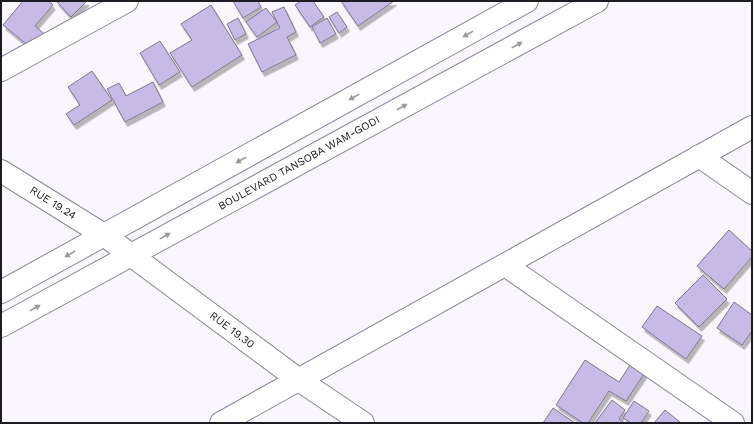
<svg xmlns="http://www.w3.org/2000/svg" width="753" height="424" font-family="'Work Sans',sans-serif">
<defs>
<filter id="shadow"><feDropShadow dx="2.5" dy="4.5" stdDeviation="0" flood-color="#0004"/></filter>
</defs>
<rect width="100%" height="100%" fill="#f9f7fd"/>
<path fill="#c7bae7" stroke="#7d778e" filter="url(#shadow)" d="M23,1H48L53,5L35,26L48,37L36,52L3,25Z
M56,1H87L71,17Z
M233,1H258L261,7L243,18Z
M301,1H313L324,17L310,27L295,5Z
M341,1H394L358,26Z
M211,5L242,55L192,87L170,53L192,40L181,24Z
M284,7L296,32L287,37L296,55L262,72L248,44L280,28L272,12Z
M266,8L277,22L257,37L246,22Z
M337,12L347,27L339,33L329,17Z
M238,18L246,34L235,40L227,24Z
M327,18L336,34L320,43L312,27Z
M160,41L180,72L159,85L140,53Z
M92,71L112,100L74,125L66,114L80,105L68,87Z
M153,82L163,102L125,122L107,89L119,83L126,96Z
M729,230L752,251V257L724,289L697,266Z
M703,275L727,299L699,327L675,303Z
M734,302L752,315V331L742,345L717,328Z
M657,306L702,336L686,359L642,327Z
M585,360L619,382L632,362L646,371L626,401L609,391L588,423H583L556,405Z
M612,400L625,410L619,419L624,423H595Z
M634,401L649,411L641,423H631L623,418Z
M553,408L575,423H543Z
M665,410L681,423H654Z"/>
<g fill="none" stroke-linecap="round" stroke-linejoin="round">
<defs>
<path id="street" d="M1,70L127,1
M699,156L752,193
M505,265L733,423
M221,423L752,127"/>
<path id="secondary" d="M1,171L104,235L299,380L363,423"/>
<path id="primary" d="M1,292L527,1
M1,326L597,1"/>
</defs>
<use href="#street" stroke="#8c869e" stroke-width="24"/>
<use href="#secondary" stroke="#8c869e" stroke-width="24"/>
<use href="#primary" stroke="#8c869e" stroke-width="24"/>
<use href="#street" stroke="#fff" stroke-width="22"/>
<use href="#secondary" stroke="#fff" stroke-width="22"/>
<use href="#primary" stroke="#fff" stroke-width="22"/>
</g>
<defs><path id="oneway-solid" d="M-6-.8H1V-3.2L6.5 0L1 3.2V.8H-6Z"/></defs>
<g fill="#99989c">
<use href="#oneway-solid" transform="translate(468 34) rotate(151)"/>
<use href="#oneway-solid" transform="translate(517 45) rotate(-29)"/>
<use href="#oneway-solid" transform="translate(354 97) rotate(151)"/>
<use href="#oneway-solid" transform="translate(402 107) rotate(-29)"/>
<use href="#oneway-solid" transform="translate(241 160) rotate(151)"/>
<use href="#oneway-solid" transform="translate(165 236) rotate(-29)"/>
<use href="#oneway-solid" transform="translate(70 254) rotate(151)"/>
<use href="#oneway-solid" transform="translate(35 308) rotate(-29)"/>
</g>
<g text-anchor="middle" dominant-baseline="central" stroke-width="3" stroke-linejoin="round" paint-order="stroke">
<g font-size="11" fill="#1d1b24" stroke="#fff">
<text transform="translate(299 163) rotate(-29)">BOULEVARD TANSOBA WAM-GODI</text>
<text transform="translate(53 203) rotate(32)">RUE 19.24</text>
<text transform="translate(232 330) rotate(37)">RUE 19.30</text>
</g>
</g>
<rect width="753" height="424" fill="none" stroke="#1d1b24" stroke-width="4"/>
</svg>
